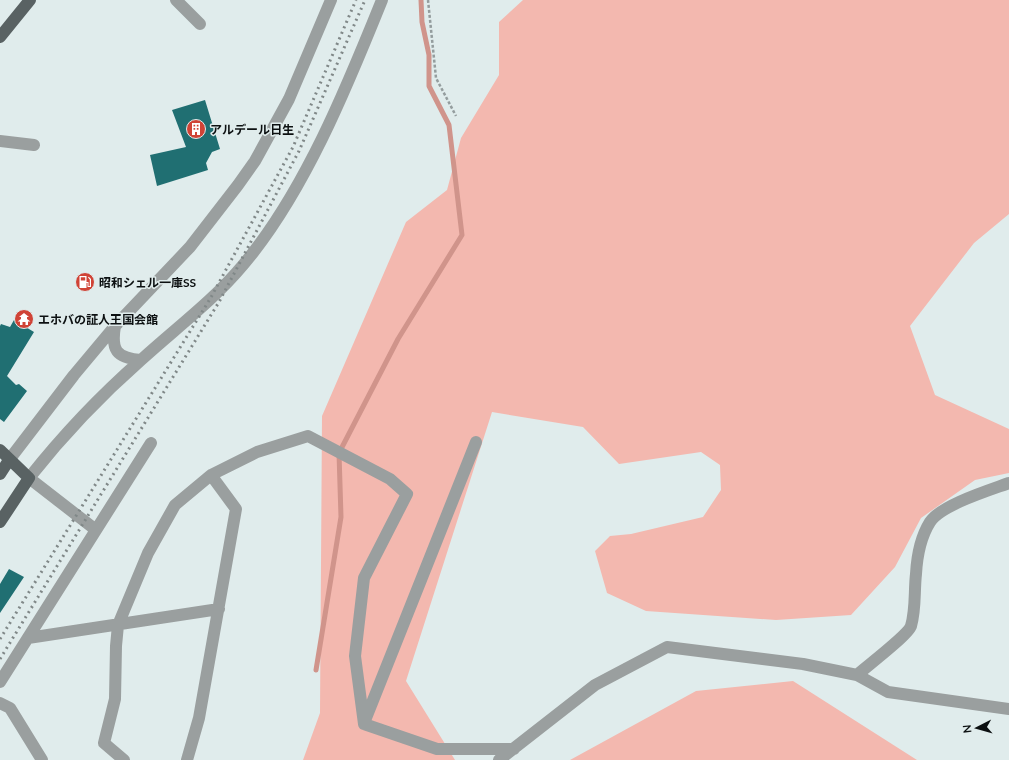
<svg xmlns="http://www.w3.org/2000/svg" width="1009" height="760" font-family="Lato,'Noto Sans JP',sans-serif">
<rect width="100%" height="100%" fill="#e0ecec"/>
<path fill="#f3b8af" d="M523,0H1009V214L974,243L910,326L935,395L1009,429V473L975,480L921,518L895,567L851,615L776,620L646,611L607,593L595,551L610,536L631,534L703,517L721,490L720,465L701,452L619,464L583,427L492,412L406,681L455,760H303L320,713L322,416L406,222L447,190L461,138L499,75V22Z
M793,681L917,760H570L696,691Z"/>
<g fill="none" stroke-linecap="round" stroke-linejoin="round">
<path stroke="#d0948b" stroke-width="5" d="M316,670L341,517L339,453L398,339L462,235L449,125L429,86V55L422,22L421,0"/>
</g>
<path fill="#206f72" d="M205,100L220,149L212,152L206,163L208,170L157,186L150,155L186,147L172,110Z
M14,320L34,332L7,376L16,385L19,384L27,391L4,422L0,419V326L1,324L10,327Z
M9,569L24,577L0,613V584Z"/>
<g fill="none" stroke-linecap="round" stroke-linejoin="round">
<path stroke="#949d9e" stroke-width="2.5" stroke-dasharray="3 2" stroke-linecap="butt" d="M428,0L436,78L456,116"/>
<path stroke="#9a9f9f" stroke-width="12" d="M176,0L200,24
M0,141L34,145
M115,326C111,350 116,358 141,360
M9,460L74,375L115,326L190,247L238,185L255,161L289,99L331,0
M211,475L257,452L308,436L390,479L407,494L364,578L355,656L364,724
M96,530L29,478C63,435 100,396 141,360C176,328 213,301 243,265C304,193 347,87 382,0
M28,638L219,609
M857,675C866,667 908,635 911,626C916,609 914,591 916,574C917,556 920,538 930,522C941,505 990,490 1009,483
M0,682L151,443
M0,703L10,708L42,760
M364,723L476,442
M364,724L437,749H514
M124,760L104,743L115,699L116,646L118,625L148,553L175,505L211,475L236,509L199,718L187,760
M499,760L595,685L667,647L803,664L857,675L888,692L1009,709"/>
<path stroke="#596263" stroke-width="12" d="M0,37L30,0
M0,450L29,478L0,522
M0,474L9,460"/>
<path stroke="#808888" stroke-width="3" stroke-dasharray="2 4" stroke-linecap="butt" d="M0,639L210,299L293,147L356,0
M0,659L219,302L299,151L365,0"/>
</g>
<defs>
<symbol id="building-disc" viewBox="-11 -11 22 22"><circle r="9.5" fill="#d04336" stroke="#e0ecec"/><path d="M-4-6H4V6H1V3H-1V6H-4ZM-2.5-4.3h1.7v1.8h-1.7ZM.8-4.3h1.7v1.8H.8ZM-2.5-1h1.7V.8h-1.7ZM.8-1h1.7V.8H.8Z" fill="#fff"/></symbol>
<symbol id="fuel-disc" viewBox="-11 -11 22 22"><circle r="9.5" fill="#d04336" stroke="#e0ecec"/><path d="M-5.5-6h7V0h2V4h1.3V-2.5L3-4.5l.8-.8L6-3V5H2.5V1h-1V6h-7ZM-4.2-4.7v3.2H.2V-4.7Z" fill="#fff"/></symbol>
<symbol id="temple-disc" viewBox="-11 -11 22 22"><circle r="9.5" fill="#d04336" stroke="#e0ecec"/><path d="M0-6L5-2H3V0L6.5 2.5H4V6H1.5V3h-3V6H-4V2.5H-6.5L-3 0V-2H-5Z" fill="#fff"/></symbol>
</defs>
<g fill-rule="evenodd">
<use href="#building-disc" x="185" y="118" width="22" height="22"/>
<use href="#fuel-disc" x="74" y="271" width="22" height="22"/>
<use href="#temple-disc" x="13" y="308" width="22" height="22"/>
</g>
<g text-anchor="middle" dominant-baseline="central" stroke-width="3" stroke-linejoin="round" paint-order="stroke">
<g font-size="12" font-weight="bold" fill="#0c1011" stroke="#e0ecec" text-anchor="start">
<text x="210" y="129">アルデール日生</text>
<text x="99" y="282">昭和シェル一庫SS</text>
<text x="38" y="319">エホバの証人王国会館</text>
</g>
</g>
<g transform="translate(977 728) rotate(264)" stroke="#e0ecec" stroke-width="3" paint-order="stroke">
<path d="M0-3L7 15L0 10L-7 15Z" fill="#0c1011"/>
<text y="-6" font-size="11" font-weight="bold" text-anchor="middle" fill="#0c1011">N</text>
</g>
</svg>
